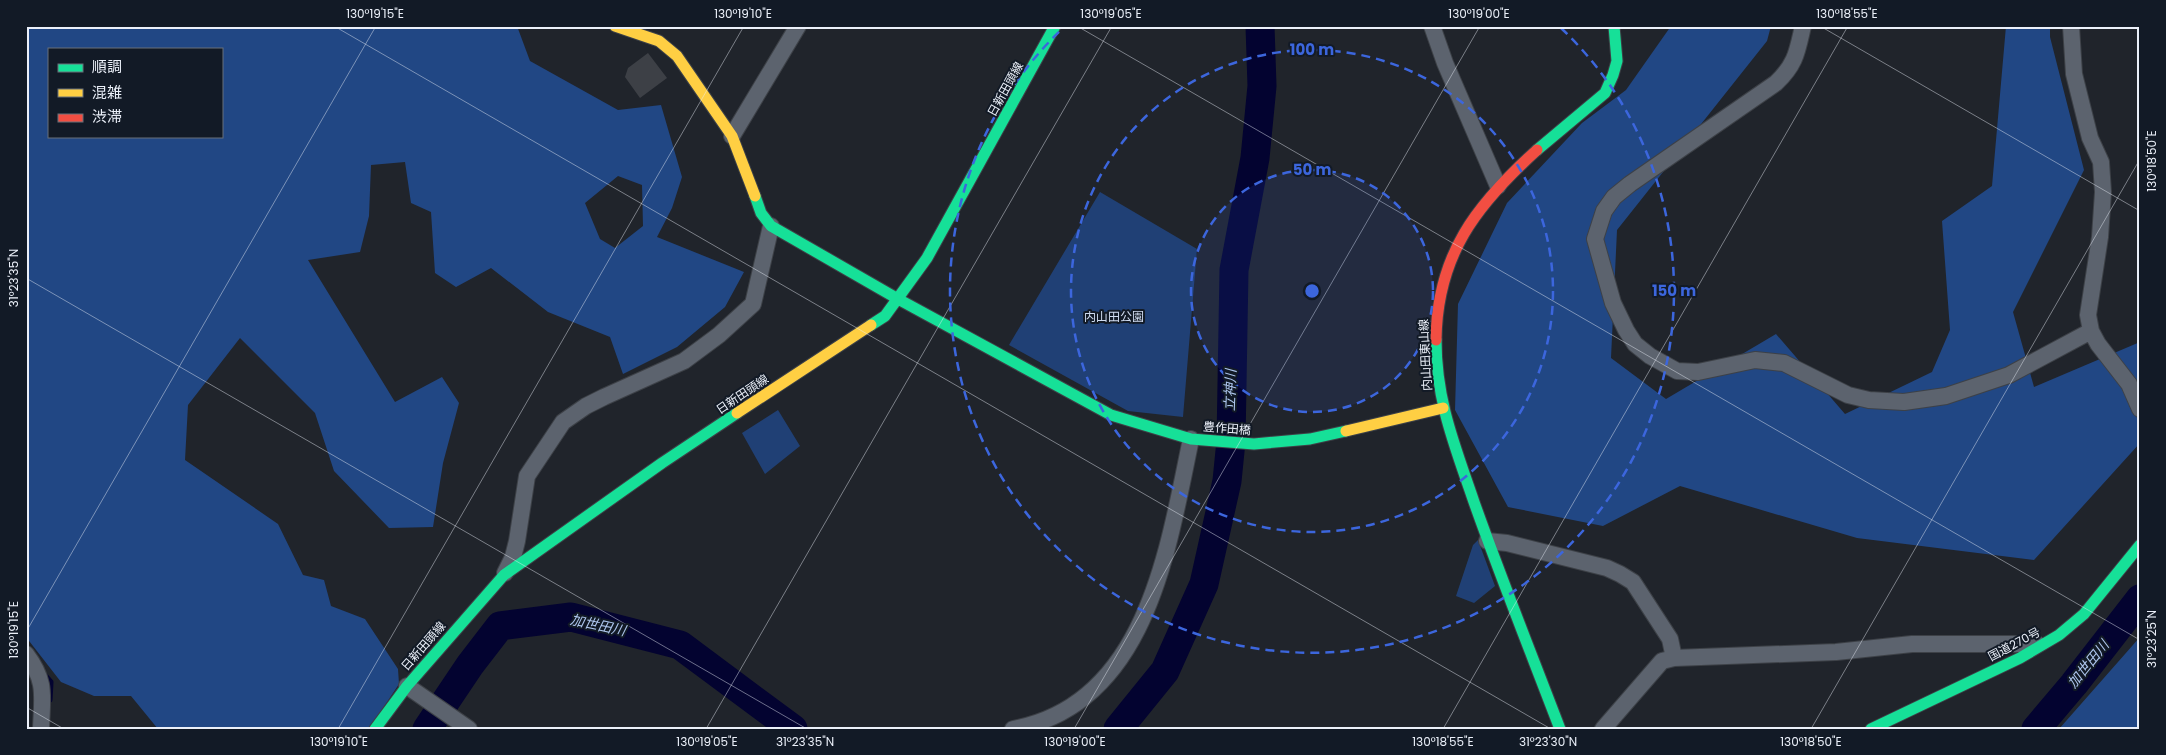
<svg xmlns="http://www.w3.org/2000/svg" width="2166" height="755" font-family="Poppins,'Noto Sans JP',sans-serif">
<rect width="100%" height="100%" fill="#20242b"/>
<path fill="#204075" d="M1100,192L1197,249L1183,417L1128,411L1009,345Z
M778,410L800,446L765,474L742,433Z
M1478,540L1495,586L1474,603L1456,596L1473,545Z"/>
<path fill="#214784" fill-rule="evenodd" d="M26,26H517L530,61L618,110L661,105L682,177L672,208L657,237L744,272L725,307L677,347L623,374L610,337L548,312L491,268L456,287L435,273L431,212L411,203L405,162L371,165L369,216L360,252L308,260L395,402L442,377L459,403L443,463L433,527L389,528L334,471L315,413L240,338L188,405L185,460L278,524L303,575L324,580L331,606L365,619L398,669L399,684L369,729H158L131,696H94L61,682L26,637ZM49,49H221V136H49ZM618,176L642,185L643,226L615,248L600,239L585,203Z
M1671,26H1771L1767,41L1617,230L1611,358L1666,399L1776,334L1845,414L1932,372L1950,330L1942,221L1992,186L2006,26H2050V37L2084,170L2013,312L2034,387L2140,342V443L2034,560L1857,538L1680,486L1603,526L1508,507L1455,410L1458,304L1507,203L1582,123L1626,90Z
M2140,637V729H2059Z"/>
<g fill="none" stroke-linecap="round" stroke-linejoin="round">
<path stroke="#030330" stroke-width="5" d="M44,674L51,682L50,700"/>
<path stroke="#030330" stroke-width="29" d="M427,729L470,665L500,626L571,617L680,645L793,729
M1118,729L1165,671L1204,584L1227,481L1231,441L1234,270L1255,158L1262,86L1260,26
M2036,729L2074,684L2140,599"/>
</g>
<path fill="#3d4046" d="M648,53L667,78L640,98L625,77L628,68Z"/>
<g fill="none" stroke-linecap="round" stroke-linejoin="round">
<defs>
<path id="street" d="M1432,26L1445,63L1498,186
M1803,26C1797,52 1796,64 1776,83L1630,184L1614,197L1604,211L1595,239L1613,303L1626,330L1635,344L1650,356L1677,371L1698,372L1755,360L1784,363L1848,395L1869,400L1904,402L1946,396L2009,375L2091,331
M2071,26L2074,74L2090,138L2101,162L2103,192L2100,237L2088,315L2091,331L2098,344L2129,384L2140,409
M732,136L798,26
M1487,541L1507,543L1607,568L1620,574L1633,582L1670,639L1674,658
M505,573L513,557L517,541L527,476L563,422L586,406L604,397L684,361L719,335L753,304L771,226
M26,654C47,682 42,696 41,729
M407,686L469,729
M1013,729C1147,705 1168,548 1191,439
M1603,729L1662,661L1674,658L1836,652L1912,644H2037"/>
<path id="fast" d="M1537,150L1605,93L1613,75L1617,61L1614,26
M755,196L761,213L771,226L898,299L1111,415L1191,439L1254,444L1310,439L1346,431
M871,325L885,316L927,258L1055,26
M1436,340C1436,401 1455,446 1474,502C1501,578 1531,653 1560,729
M375,729L407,686L504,575L662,463L737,413
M1871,729L2020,658L2059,635L2084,614L2140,545"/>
<path id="slow" d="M615,26L659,41L677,56L732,136L755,196
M737,413L871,325
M1346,431L1443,408"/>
<path id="jam" d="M1436,340C1437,255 1476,205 1537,150"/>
</defs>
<use href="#street" stroke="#3d4147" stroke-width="18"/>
<use href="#fast" stroke="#3d4147" stroke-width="13"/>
<use href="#slow" stroke="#3d4147" stroke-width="13"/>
<use href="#jam" stroke="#3d4147" stroke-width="13"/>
<use href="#street" stroke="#5c636e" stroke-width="16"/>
<use href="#fast" stroke="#16e098" stroke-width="11"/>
<use href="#slow" stroke="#ffcf43" stroke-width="11"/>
<use href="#jam" stroke="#f24e42" stroke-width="11"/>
</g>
<path fill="none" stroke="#ebf0f9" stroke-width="1" stroke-opacity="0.45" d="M334,26L1551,729M1077,26L2140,640M1820,26L2140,211M26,278L807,729M26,632L376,26M26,707L64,729M338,729L744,26M706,729L1112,26M1074,729L1480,26M1443,729L1848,26M1811,729L2140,159"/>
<circle cx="1312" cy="291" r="121" fill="#3c66dd" fill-opacity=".12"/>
<g fill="none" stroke="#3c66dd" stroke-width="2.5" stroke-dasharray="9 6">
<circle cx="1312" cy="291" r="121"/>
<circle cx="1312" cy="291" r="241"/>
<path d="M1561 28A362 362 0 1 1 1063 28"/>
</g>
<g text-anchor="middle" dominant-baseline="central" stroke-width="4" stroke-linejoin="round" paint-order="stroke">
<g font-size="12" fill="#ebf0f9" stroke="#121a26">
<text transform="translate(1005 89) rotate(-61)">日新田頭線</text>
<text transform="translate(1425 355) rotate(-93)">内山田東山線</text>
<text transform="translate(742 394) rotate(-34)">日新田頭線</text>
<text transform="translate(1227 428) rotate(5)">豊作田橋</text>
<text transform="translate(2014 644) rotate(-28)">国道270号</text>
<text transform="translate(423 646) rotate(-49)">日新田頭線</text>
</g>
<g font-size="12" fill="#d0dcf1" stroke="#121a26">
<text x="1114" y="316">内山田公園</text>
</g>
<g font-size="14" font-style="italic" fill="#aec6ee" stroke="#121a26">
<text transform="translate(1230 390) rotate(-88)">立神川</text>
<text transform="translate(598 625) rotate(12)">加世田川</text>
<text transform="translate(2088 664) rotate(-51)">加世田川</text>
</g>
</g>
<circle cx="1312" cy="291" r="8" fill="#3c66dd" stroke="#121a26" stroke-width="2.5"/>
<g font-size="15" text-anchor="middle" font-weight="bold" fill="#3c66dd" stroke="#121a26" stroke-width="4" stroke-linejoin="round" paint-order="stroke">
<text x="1312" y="55">100 m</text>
<text x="1312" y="175">50 m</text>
<text x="1674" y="296">150 m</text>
</g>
<rect width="2166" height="755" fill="none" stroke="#121a26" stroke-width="55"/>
<rect x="48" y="48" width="175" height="90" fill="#121a26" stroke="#69707a"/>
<rect x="58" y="64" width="25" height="8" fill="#16e098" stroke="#69707a"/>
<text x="92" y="72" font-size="15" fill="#ebf0f9">順調</text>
<rect x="58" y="89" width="25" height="8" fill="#ffcf43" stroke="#69707a"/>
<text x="92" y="98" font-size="15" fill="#ebf0f9">混雑</text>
<rect x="58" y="114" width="25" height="8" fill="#f24e42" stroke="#69707a"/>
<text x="92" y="122" font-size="15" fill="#ebf0f9">渋滞</text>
<rect x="28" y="28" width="2110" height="700" fill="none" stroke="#ebf0f9" stroke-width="2"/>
<g font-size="12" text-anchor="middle" fill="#ebf0f9">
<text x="375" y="18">130°19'15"E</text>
<text x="743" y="18">130°19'10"E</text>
<text x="1111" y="18">130°19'05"E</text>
<text x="1479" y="18">130°19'00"E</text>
<text x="1847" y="18">130°18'55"E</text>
<text transform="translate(2152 161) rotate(-90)" y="4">130°18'50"E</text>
<text transform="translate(14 278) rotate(-90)" y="4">31°23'35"N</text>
<text transform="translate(14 630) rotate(-90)" y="4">130°19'15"E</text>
<text transform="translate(2152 639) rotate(-90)" y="4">31°23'25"N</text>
<text x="339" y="746">130°19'10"E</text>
<text x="707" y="746">130°19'05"E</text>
<text x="805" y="746">31°23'35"N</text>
<text x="1075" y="746">130°19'00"E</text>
<text x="1443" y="746">130°18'55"E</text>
<text x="1548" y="746">31°23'30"N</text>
<text x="1811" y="746">130°18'50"E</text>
</g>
</svg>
